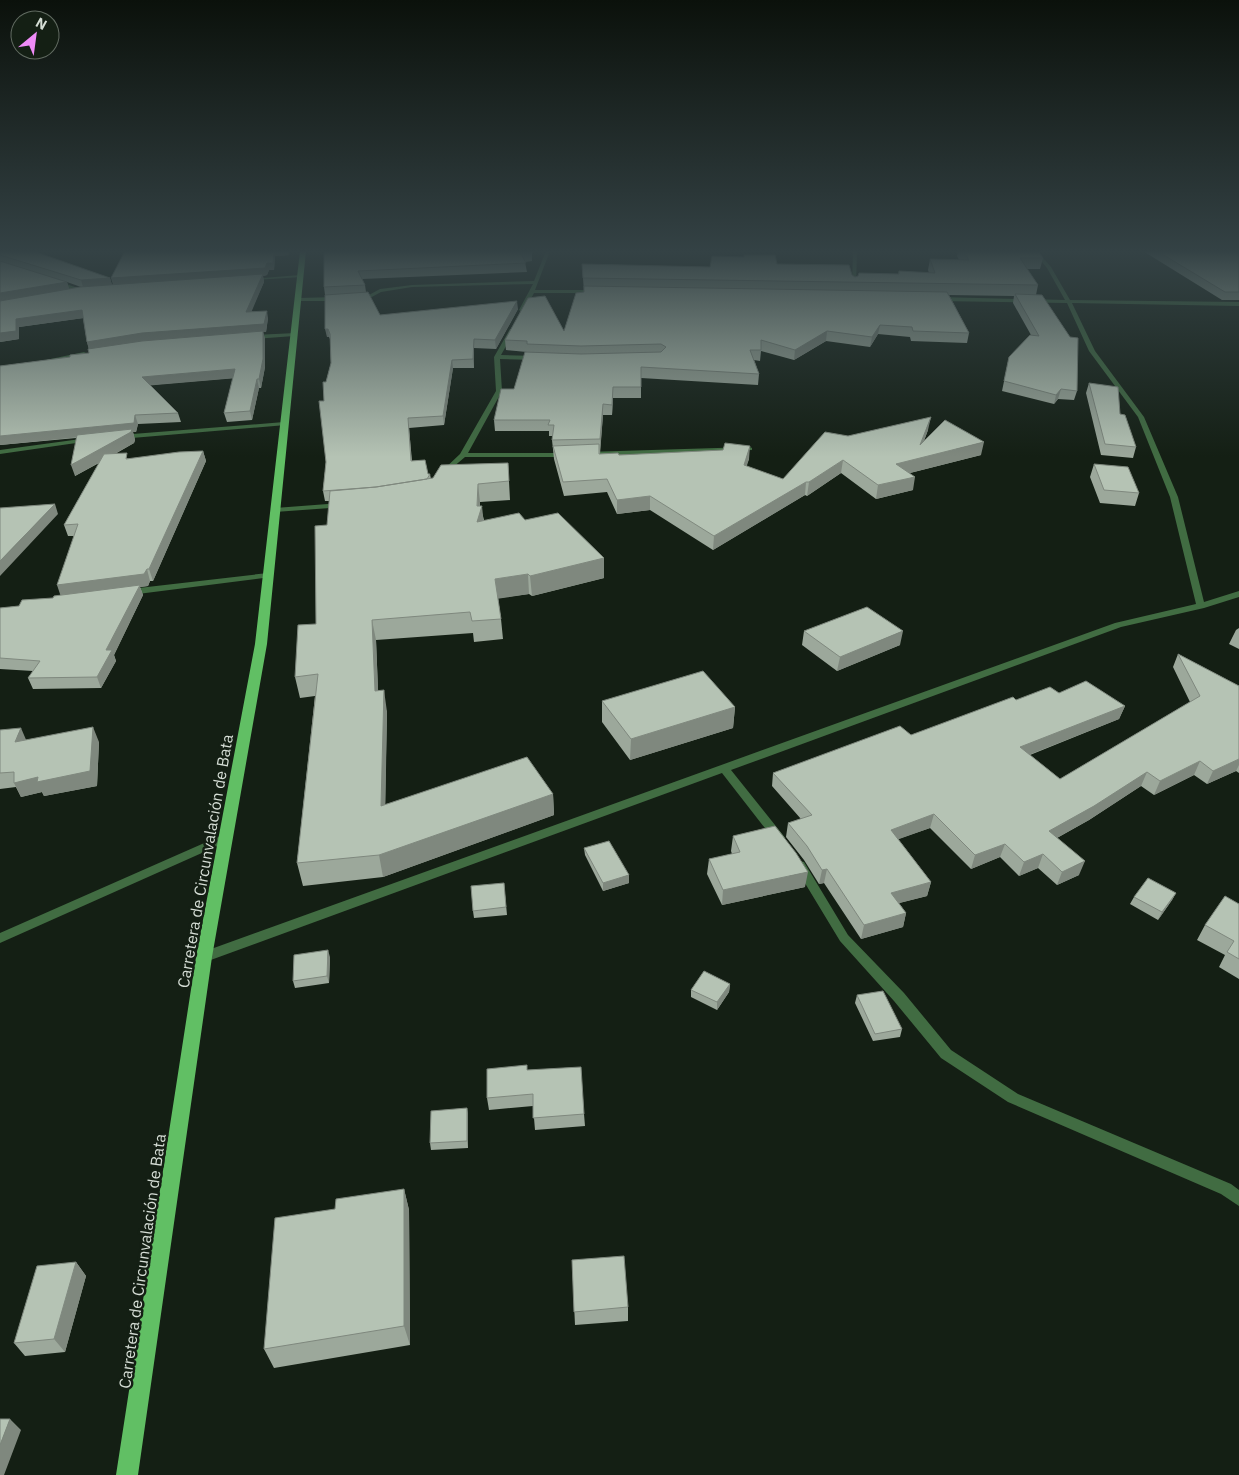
<svg xmlns="http://www.w3.org/2000/svg" width="1239" height="1475" font-family="'IBM Plex Sans',sans-serif">
<rect width="100%" height="100%" fill="#141f14"/>
<g fill="none" stroke-linecap="round" stroke-linejoin="round">
<path fill="#416c42" fill-rule="evenodd" d="M546,251H550L535,290H596L598,293H534L525,310L522,312L519,310L533,284L412,287L381,292L368,299L356,300L353,298L367,296L380,289L412,285L534,281Z
M853,251H857L856,286L854,287L852,286Z
M1033,251H1037L1051,267L1070,300L1239,302V306L1072,303L1095,351L1144,417L1178,497L1204,602L1239,591V597L1204,608L1121,627L731,770L783,835L785,838L783,841H775L722,773L208,961L204,962L200,961L198,957L200,953L1115,623L1196,604L1170,497L1138,417L1089,351L1067,303L938,301L935,299L938,297L1065,300L1047,268Z
M300,275L302,277L252,280L250,279Z
M57,281L84,290L85,291L80,292L55,283Z
M298,298L337,297L340,299L337,301H296Z
M510,329L515,330L501,355L536,356L539,358L536,360L500,359L502,391L468,453H567L570,455L567,457H465L445,474H441V472L460,454L496,391L494,357Z
M296,333L297,334L294,336L253,339L250,337L253,335Z
M84,352L86,353V355L44,363L41,361Z
M284,422L286,423V425L120,439L117,437L120,435Z
M88,438L90,439V441L0,454V450Z
M750,447L752,448V450L586,456L583,454L586,452Z
M341,503H344V507L275,512L271,510L275,508Z
M268,573H271V577L130,595L126,592L130,589Z
M227,833L231,834L233,837L231,840L0,943V933Z
M800,861L804,862L848,935L904,993L951,1050L1018,1094L1231,1184L1239,1190V1206L1221,1194L1008,1102L941,1058L894,1001L840,941L794,865L796,862Z"/>
<path fill="#61bf64" fill-rule="evenodd" d="M300,251H306L267,644L212,957L138,1475H116L196,957L255,644Z"/>
</g>
<path fill="#9ca89b" fill-rule="evenodd" d="M0,251L110,278L112,285H113L125,251L289,255L275,256L274,270H269L267,275L263,276L264,282L251,311L268,318L266,332H263L265,339V367L261,388H259L252,420L227,422L224,413L233,378L150,385L178,413L181,422L138,424L136,432H133L135,440L134,443L115,454L129,459L203,451L206,461L153,581H150L148,586L140,587L143,595L114,655L116,661L101,688L33,689L28,678L33,671L0,669V608L19,606L53,598L61,595L74,536H68L64,525L99,463L75,476L76,438L0,445V366L70,357L89,353V349L87,342L83,318L19,327V339L0,342ZM67,282L81,287H83L69,289Z
M324,251H532V261L525,262L527,272L362,279L365,285L366,292L380,315L518,309L496,349L474,348V368H453L444,425L409,428L412,461L428,474H430L431,479L508,463L510,500L480,502V506L484,520H525L604,558V578L532,596L529,594L498,598L501,619L503,639L474,642L473,633L376,640L378,691L387,712L385,804L553,794L554,815L383,877L303,886L297,863L315,696L300,698L295,677L316,624L330,501H325L323,491L326,462L324,401L326,382L331,363L330,339L329,337H327L325,295L324,287Z
M958,251H1038L1043,258L1040,269H1027L1038,285L1036,295L1077,391L1074,400L1058,399L1054,404L1002,391L1009,357L1031,335L1013,303L1014,296L949,295L969,333L967,343L911,341L910,337L878,334L870,347L826,341L794,360L761,351L760,361L754,360L759,374L758,385L641,378V398H613L612,415H603L600,454L749,459L746,466L783,479L848,436L928,430L924,441L981,455L910,473L913,490L876,499L841,473L807,496L805,495L713,550L650,510L617,514L607,492L564,496L554,459L552,440L553,436H549V431H495L494,420L514,389L527,352L506,350L505,340L564,331L584,292L582,264L710,267L777,264L852,275L855,277L898,274L899,271L929,273L928,270L930,259L959,260L957,256Z
M1143,251H1239V300H1222Z
M1089,383L1120,414L1136,447L1133,458L1101,455L1086,393Z
M1094,464L1139,493L1135,506L1100,503L1090,477Z
M1239,628V649L1229,644L1236,630Z
M804,631L900,645L837,671L802,645Z
M1178,654L1239,686V773L1236,771L1207,784L1194,775L1154,795L1141,786L1089,820L1057,838L1079,875L1057,885L1038,868L1019,876L1000,857L971,869L930,828L898,839L931,882L927,896L899,903L906,913L903,927L861,939L824,883L819,884L804,860L786,837L788,823L801,819L772,786L773,773L911,735L1016,700L1059,693L1125,706L1119,719L1030,755L1060,779L1190,702L1173,667Z
M602,701L735,707L733,728L630,760L602,722Z
M0,730L26,740L99,742L97,786L44,796L42,792L21,797L16,787L0,789Z
M733,836L805,887L722,905L707,874L709,859L732,854L731,851Z
M584,848L629,883L603,891L585,855Z
M504,883L507,915L474,918L473,911Z
M1176,893L1172,900L1158,920L1130,904L1134,897Z
M1239,904V979L1219,967L1225,955L1197,940L1205,925Z
M330,957L329,983L295,988L293,981Z
M730,984L729,992L717,1010L691,997V990Z
M857,995L902,1029L900,1037L873,1041L855,1003Z
M527,1070L584,1114L585,1126L535,1130L533,1106L489,1110L487,1098Z
M467,1108L468,1115V1148L431,1150L430,1143Z
M404,1189L409,1210L410,1345L274,1368L264,1349L335,1209Z
M572,1260L628,1307V1321L575,1325Z
M76,1262L86,1276L65,1352L25,1356L14,1343Z"/>
<path fill="#7f887e" d="M274,251H288L289,255L275,256L274,270H269L267,275L263,276L264,282L248,320L113,285L111,278Z
M110,278L112,285L83,287L81,280Z
M67,282L69,289L0,301V293Z
M517,301L518,309L496,349L495,340Z
M82,310L84,318L19,327V339L0,342V333L16,319Z
M267,311L268,318L266,332H263L265,339V367L261,388L259,379L263,359L89,350L87,342Z
M880,325L878,334L870,347L872,337Z
M325,329H328L329,337H327Z
M827,331L826,341L794,360L795,350Z
M474,339V368L473,359Z
M452,360L453,368L444,425L443,416Z
M235,369L237,378L144,386L142,377Z
M257,379L259,388L252,420L250,411Z
M613,387V398L612,415V405Z
M1061,389L1058,399L1054,404L1056,395Z
M603,404V415L600,450V439Z
M135,415L138,424L136,432H133L135,440L134,443L75,476L71,465L130,432L0,445V436Z
M931,417L928,430L917,458L920,445Z
M984,442L981,455L894,477L896,464Z
M750,446L749,459L743,478L744,465Z
M203,451L206,461L153,581L149,569Z
M843,460L841,473L807,496L809,482Z
M915,477L913,490L876,499L878,485Z
M806,482L805,495L713,550L714,536Z
M478,484L480,502L479,514L482,506L484,525L477,522Z
M650,496V510L617,514V500Z
M55,504L58,514L0,576V561Z
M604,558V578L532,596L530,576Z
M147,569L150,581L148,586L140,587L143,595L114,655L116,661L101,688L97,677L106,650L61,597L57,585Z
M528,574L529,594L496,599L495,579Z
M372,620L376,640L379,712L375,691Z
M903,631L900,645L837,671L840,657Z
M384,690L387,712L385,828L381,806Z
M1125,706L1119,719L1016,760L1020,747Z
M735,707L733,728L630,760L631,739Z
M93,727L99,742L97,786L44,796L42,792L21,797L14,783Z
M21,728L27,742H15Z
M1239,759V765L1236,771L1207,784L1213,771Z
M1200,761L1194,775L1154,795L1160,781Z
M1147,772L1141,786L1089,820L1044,845L1049,831Z
M553,794L554,815L383,877L379,855Z
M934,814L930,828L888,843L891,830Z
M1005,844L1000,857L971,869L975,855Z
M1043,854L1038,868L1019,876L1024,862Z
M1085,861L1079,875L1057,885L1062,872Z
M827,869L824,883L819,884L822,870Z
M808,872L805,887L722,905L723,890Z
M629,875V883L603,891V883Z
M931,882L927,896L888,906L891,893Z
M1176,893L1172,900L1158,920L1162,912Z
M906,913L903,927L861,939L864,925Z
M328,950L330,957L329,983L327,976Z
M730,984L729,992L717,1010V1002Z
M467,1108L468,1115V1148L467,1141Z
M404,1189L409,1210L410,1345L404,1326Z
M76,1262L86,1276L65,1352L54,1339Z
M10,1419L21,1430L4,1475H0V1445Z"/>
<path fill="#b5c3b4" stroke="#7f887e" d="M0,251H33L110,278L81,280L0,255Z
M125,251H274L273,263H267L265,268L111,278Z
M324,251H532V253L521,254L526,263L358,271L365,285L324,287Z
M963,251H1038L1043,258H1020L1038,285L583,278L582,264L710,267L712,256L744,257V255H775L777,264L849,265L852,275L855,277L858,276L859,273L899,274V271L935,273L930,259L969,260Z
M1157,251H1239V292H1225Z
M0,261L67,282L0,293Z
M263,274L246,312L267,311L264,324L142,333L87,342L82,310L16,319V331L0,333V301L80,287Z
M584,286L947,292L969,333L913,331L912,327L880,325L872,337L827,331L795,350L761,340V350H750L759,374L641,367V387H613L612,405L603,404L600,439L552,440L554,425H548L550,420H494L501,389H514L525,352L581,354L661,352L666,347L661,344L581,346L527,344V341L505,340L528,298L545,296L564,331L576,293L584,292Z
M368,292L380,315L517,301L495,340L474,339L473,359L452,360L443,416L408,418L411,461L425,460L428,474H430L427,479L376,487L323,491L326,462L319,401H324L323,382H326L331,363L330,334L328,329H325V295Z
M1015,294L1042,295L1070,337L1078,338L1077,391L1061,389L1056,395L1004,381L1009,357L1030,335L1039,336Z
M263,331V359L259,379H257L250,411L224,413L235,369L142,377L178,413L135,415L134,423L0,436V366L70,357V355L89,353L88,349L142,341Z
M1089,383L1118,387L1120,414L1125,415L1136,447L1105,444Z
M931,417L920,445L945,420L984,442L896,464L915,477L878,485L843,460L809,482H806L714,536L650,496L617,500L607,479L563,482L553,446L599,444V454L618,453L619,455L723,450L725,443L750,446L744,465L783,479L825,432L848,436Z
M132,429L131,432L71,465L77,435Z
M203,451L149,569H147L144,574L57,585L78,524L64,525L104,454L127,453L126,459L179,452Z
M508,463L509,481L478,484L477,506H482L477,522L519,513L525,520L558,513L604,558L530,576L528,574L495,579L501,619L472,621L470,612L372,620L375,691L384,690L381,806L527,757L553,794L379,855L297,863L318,674L295,677L298,625L316,624L315,526L327,525L330,491L376,487L433,478L441,465Z
M1094,464L1128,467L1139,493L1104,490Z
M55,504L0,561V508Z
M140,585L106,650H112L97,677L28,678L40,661L0,658V608L19,606L22,600L53,598L54,596Z
M867,607L903,631L840,657L804,631Z
M1178,654L1239,686V759L1213,771L1200,761L1160,781L1147,772L1094,806L1049,831L1085,861L1062,872L1043,854L1024,862L1005,844L975,855L934,814L891,830L931,882L891,893L906,913L864,925L827,869L822,870L807,846L788,823L812,815L773,773L900,726L911,735L1013,697L1016,700L1050,687L1059,693L1086,681L1125,706L1020,747L1060,779L1200,696Z
M703,671L735,707L631,739L602,701Z
M93,727L90,771L37,782L38,777L14,783V772L0,773V730L21,728L15,742Z
M775,826L796,853L808,872L723,890L709,859L740,852L733,836Z
M609,841L629,875L603,883L584,848Z
M1148,878L1176,893L1162,912L1134,897Z
M504,883L506,907L473,911L471,886Z
M1225,896L1239,904V959L1227,952L1234,941L1205,925Z
M328,950L327,976L293,981L294,955Z
M704,971L730,984L717,1002L691,990Z
M883,991L902,1029L875,1034L857,995Z
M527,1065V1070L581,1067L584,1114L533,1118V1094L487,1098V1069Z
M467,1108V1141L430,1143L431,1111Z
M404,1189V1326L264,1349L275,1218L335,1209L336,1199Z
M624,1256L628,1307L574,1312L572,1260Z
M76,1262L54,1339L14,1343L37,1266Z
M0,1419H10L0,1445Z"/>
<linearGradient id="sky" x2="0" y2="1"><stop stop-color="#0b110b"/><stop offset="0.55" stop-color="#344245"/><stop offset="1" stop-color="#344245" stop-opacity="0"/></linearGradient>
<rect width="1239" height="457" fill="url(#sky)"/>
<g text-anchor="middle" dominant-baseline="central" stroke-width="5" stroke-linejoin="round" paint-order="stroke">
<g font-size="16" fill="#d5ddd5" stroke="#141f14">
<text transform="translate(205 861) rotate(-80)">Carretera de Circunvalación de Bata</text>
<text transform="translate(142 1261) rotate(-82)">Carretera de Circunvalación de Bata</text>
</g>
</g>
<g transform="translate(35 35) rotate(29)"><circle r="24" fill="#141f14" stroke="#616b61"/>
<path d="M0-4L9 19L0 12L-9 19Z" fill="#ef8bf7"/>
<text y="-8" font-size="14" font-weight="bold" text-anchor="middle" fill="#d5ddd5">N</text>
</g>
</svg>
